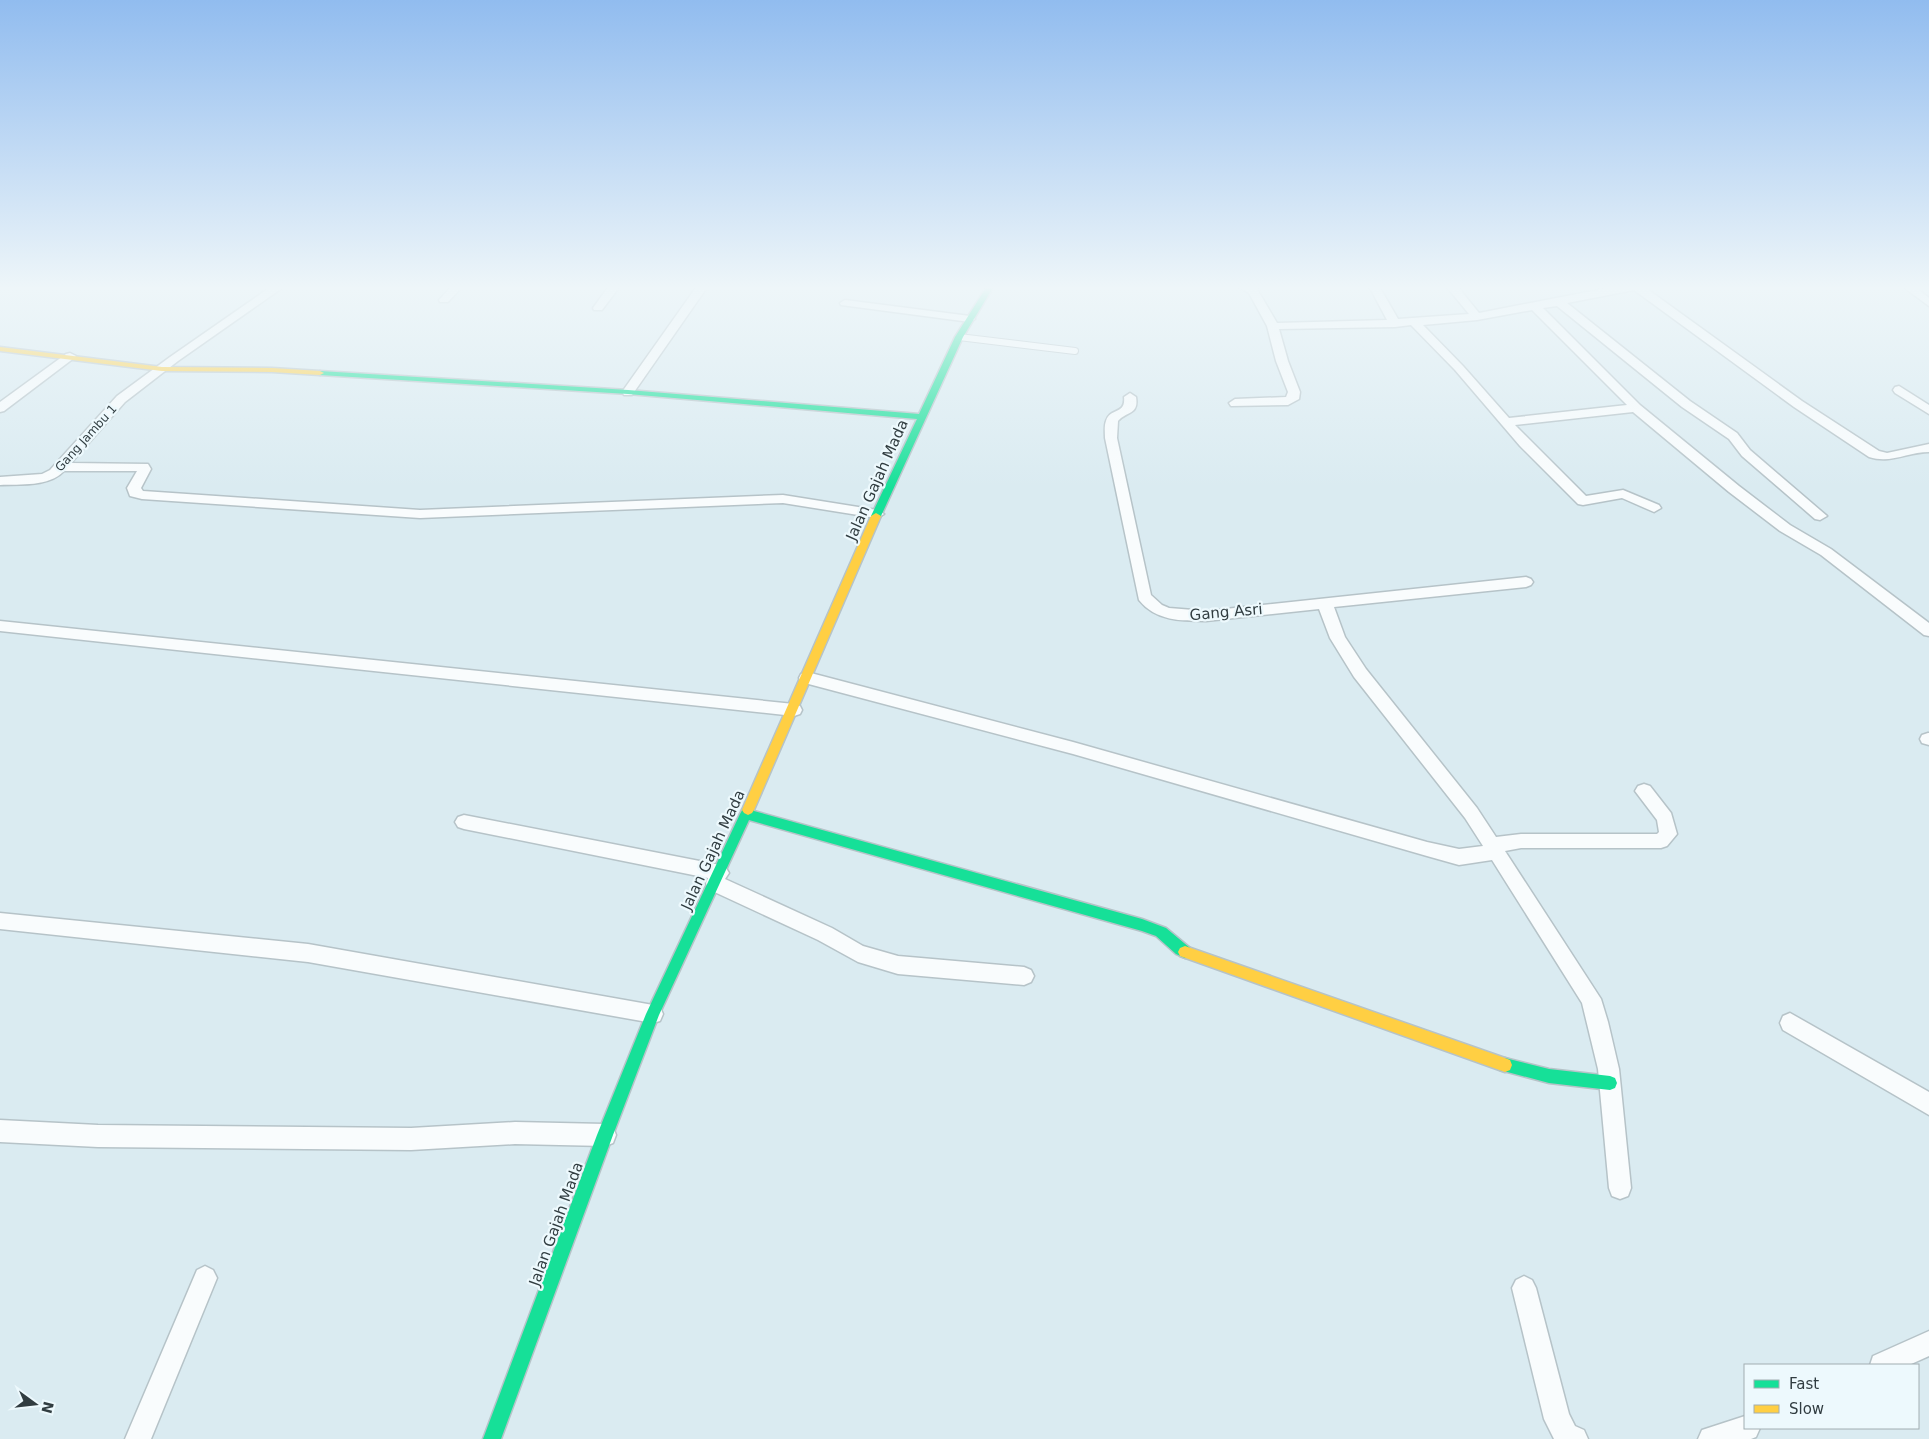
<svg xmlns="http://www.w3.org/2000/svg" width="1929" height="1439" font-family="'DejaVu Sans',sans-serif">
<rect width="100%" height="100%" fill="#daebf1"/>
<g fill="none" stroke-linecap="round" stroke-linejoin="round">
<defs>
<path id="lane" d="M959,337L1075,351"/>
<path id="street" d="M272,286H285L178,361L125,402L71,463L148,464L151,469L141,488L143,491L420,510L783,495L877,510L884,514L877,518L783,503L420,518L142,499L130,496L127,488L137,471H64C49,487 20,484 0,485V477L42,474L50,470L117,396L170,357Z
M452,286H463L448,302H440L439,300Z
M609,286H620L602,310H594L593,308Z
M697,286H708L632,395H624L622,392Z
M1236,286H1251L1257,289L1277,323L1387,320L1369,286H1379L1398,319L1469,314L1446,286H1457L1479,313L1618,286H1643L1802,401L1879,451L1887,453L1929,444V452C1908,452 1891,464 1869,457L1794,407L1634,290L1567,303L1690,401L1737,433L1750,450L1827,516L1820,520L1815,519L1742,456L1729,439L1682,407L1557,306L1543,308L1640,405L1739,486L1790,525L1831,549L1929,623V636L1924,635L1821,555L1780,531L1729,492L1633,412L1515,425L1586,496L1623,490L1659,505L1661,508L1654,512L1622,498L1583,505L1578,504L1520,446L1455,370L1411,325L1395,327L1279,329L1288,361L1300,392L1299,399L1288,405L1231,406L1229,403L1235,399L1286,397L1288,392L1276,361L1267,326L1249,293ZM1532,310L1627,405L1509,418L1463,366L1423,325L1477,320Z
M1902,286H1914L1929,298V306Z
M845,300L970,316L975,319L970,322L841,305L840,303Z
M70,353L76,356L74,358L4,411L0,412V402L66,354Z
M1899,386L1929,405V414L1895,393L1893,390L1895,387Z
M1130,393L1136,397C1139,415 1127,411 1118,421L1117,438L1151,595L1162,605L1169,608L1206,611L1526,577L1531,579L1533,582L1531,585L1526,587L1334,607L1345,637L1366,669L1477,808L1496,837L1521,834H1657L1659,832L1657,820L1635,791L1638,786L1644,784L1650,786L1671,813L1677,834L1667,846L1661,848H1521L1505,851L1601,999L1608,1022L1619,1069L1631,1188L1628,1196L1620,1199L1612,1196L1609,1188L1598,1069L1582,1003L1492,860L1459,865L1427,856L1073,754L801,682L799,678L801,674L807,672L1073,742L1427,842L1459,849L1483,846L1465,818L1354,677L1330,638L1319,609L1206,621C1181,621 1156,621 1139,600L1105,438C1105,433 1104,426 1106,421C1110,407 1126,415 1124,397Z
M0,621L794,704L800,706L802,710L800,714L794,716L0,631Z
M1928,733H1929V745L1922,743L1920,739L1922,735Z
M464,815L720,865L726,868L729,873L725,879L832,928L863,946L898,956L1024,967L1031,970L1034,976L1031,982L1024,985L898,974L858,962L818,940L708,889L706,883L708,878L464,829L458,827L455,822L458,817Z
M0,913L308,944L653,1005L660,1007L663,1014L660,1021L653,1023L308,962L0,929Z
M1790,1013L1929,1092V1115L1783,1030L1780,1023L1783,1016Z
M0,1120L98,1125L411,1128L515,1122L605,1124L613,1127L616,1135L613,1143L605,1146L515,1144L411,1150L98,1147L0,1142Z
M205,1266L213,1270L217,1278L151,1439H125L197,1270Z
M1524,1276L1532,1280L1536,1288L1569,1414L1575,1426L1584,1430L1588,1439H1554L1544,1419L1512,1288L1516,1280Z
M1929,1331V1356L1909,1365H1870L1873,1356Z
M1745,1416V1428H1760L1756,1437L1751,1439H1698L1702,1430Z"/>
<path id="fast" d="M987,286H994L963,337L881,516L876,519L871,516L917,419L628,394L320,375L316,373L320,371L628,390L919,414L955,337Z
M748,805L752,807L754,811L1142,919L1166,928L1190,948L1192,952L1190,956L1185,958L1176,954L1156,936L1142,931L749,820L659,1015L613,1135L501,1439H483L597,1135L646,1014L740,814L744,807Z
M1505,1058L1549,1069L1610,1076L1615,1078L1617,1083L1615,1088L1610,1090L1549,1083L1500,1070L1498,1065L1500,1060Z"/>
<path id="slow" d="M0,347L162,367L272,368L320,371L324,373L320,375L272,372L162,371L0,351Z
M876,513L881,516L754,810L752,813L748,815L744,813L742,810L871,516Z
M1185,946L1505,1058L1510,1060L1512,1065L1510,1070L1505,1072L1180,956L1178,952L1180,948Z"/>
</defs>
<use href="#lane" stroke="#b6c3c8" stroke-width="8"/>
<use href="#street" stroke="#b6c3c8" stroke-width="3"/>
<use href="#fast" stroke="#b6c3c8" stroke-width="3"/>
<use href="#slow" stroke="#b6c3c8" stroke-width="3"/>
<use href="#lane" stroke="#f9fcfd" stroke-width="6"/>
<use href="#street" fill="#f9fcfd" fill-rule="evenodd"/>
<use href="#fast" fill="#16e098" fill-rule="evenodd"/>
<use href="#slow" fill="#ffcf43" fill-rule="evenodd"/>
</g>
<linearGradient id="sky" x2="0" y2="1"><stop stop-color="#91bcef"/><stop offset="0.59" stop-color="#eef6f9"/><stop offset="1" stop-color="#eef6f9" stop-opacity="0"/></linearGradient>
<rect width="1929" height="488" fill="url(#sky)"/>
<g text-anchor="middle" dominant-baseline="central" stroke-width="4.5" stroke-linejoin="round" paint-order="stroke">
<g font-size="12" fill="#313d41" stroke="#edf9fd">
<text transform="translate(86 438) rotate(-48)">Gang Jambu 1</text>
</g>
<g font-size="15" fill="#313d41" stroke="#edf9fd">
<text transform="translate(877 480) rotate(-66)">Jalan Gajah Mada</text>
<text transform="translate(1226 612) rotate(-5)">Gang Asri</text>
<text transform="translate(713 850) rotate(-65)">Jalan Gajah Mada</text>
<text transform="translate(556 1224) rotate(-70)">Jalan Gajah Mada</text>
</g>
</g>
<rect x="1744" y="1364" width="175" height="65" fill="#edf9fd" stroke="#a2aeb2"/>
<rect x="1754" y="1380" width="25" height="8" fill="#16e098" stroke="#a2aeb2"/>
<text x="1789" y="1389" font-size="15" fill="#313d41">Fast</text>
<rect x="1754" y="1405" width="25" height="8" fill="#ffcf43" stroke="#a2aeb2"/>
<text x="1789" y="1414" font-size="15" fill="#313d41">Slow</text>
<g transform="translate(35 1404) rotate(105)" stroke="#edf9fd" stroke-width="4" paint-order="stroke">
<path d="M0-4L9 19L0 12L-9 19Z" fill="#313d41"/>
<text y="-8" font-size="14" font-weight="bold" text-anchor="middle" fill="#313d41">N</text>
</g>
</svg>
